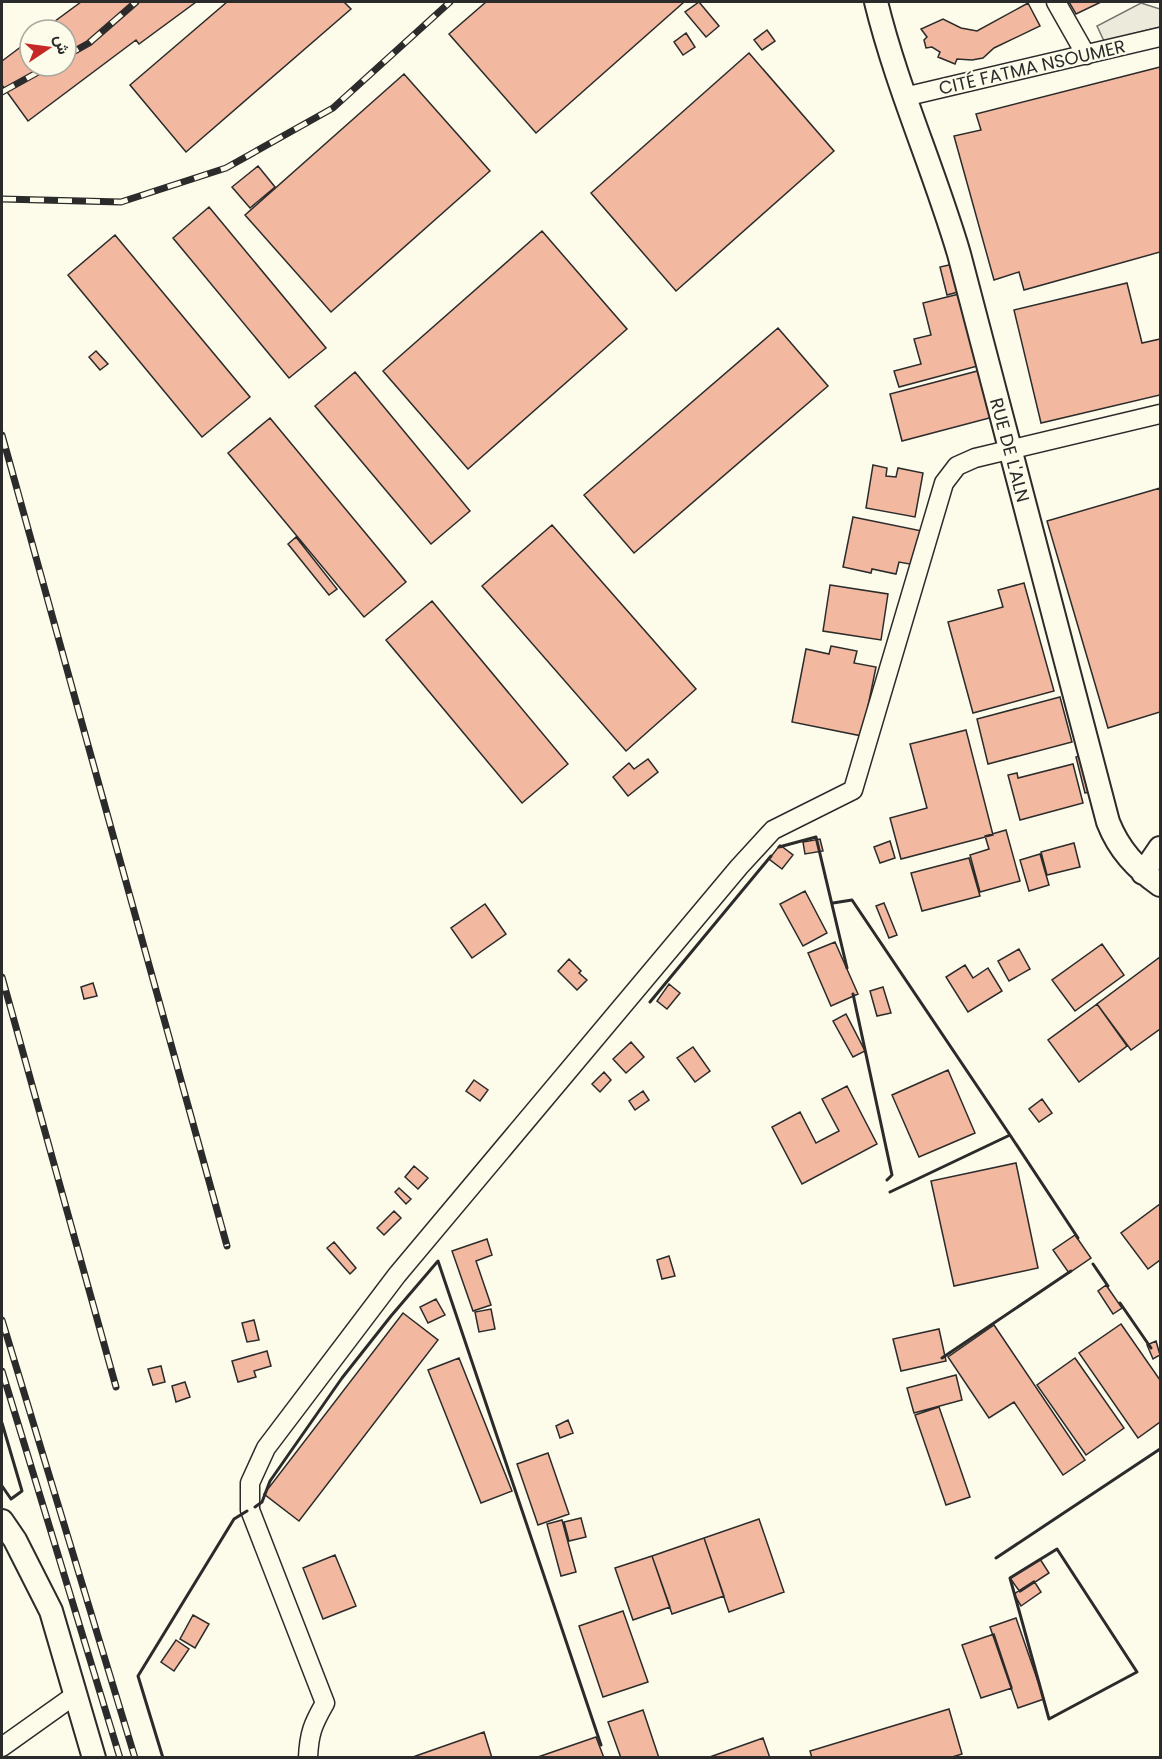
<svg xmlns="http://www.w3.org/2000/svg" width="1162" height="1759" font-family="Poppins,Vazirmatn,sans-serif">
<rect width="100%" height="100%" fill="#fdfbea"/>
<path fill="#eceadb" stroke="#74746e" stroke-width="1.5" d="M1141,3L1160,9V27L1104,41L1097,26Z"/>
<path fill="#f2b8a0" stroke="#2b2b2b" stroke-width="1.5" d="M81,2H196L139,44L136,40L28,121L2,85V61L30,40V66H66V30H43Z
M227,2H344L351,9L186,152L130,85Z
M486,2H684L536,133L449,34Z
M699,2L719,26L706,37L685,12Z
M1069,2H1101L1076,14Z
M1028,3L1040,26L994,48L983,58L972,60L957,59L955,64L938,57L940,52L932,47L926,48L924,40L927,37L921,29L943,19L961,28L977,31Z
M767,30L775,41L762,50L754,40Z
M686,33L695,47L683,55L674,42Z
M749,53L834,151L676,291L591,193Z
M1160,67V252L1024,290L1019,272L994,280L954,136L981,130L976,114Z
M404,74L490,171L331,312L245,215Z
M258,166L275,187L250,208L232,187Z
M209,207L326,348L289,378L173,238Z
M542,231L627,329L468,469L383,371Z
M115,235L250,397L202,437L68,275Z
M958,263L965,290L947,295L940,267Z
M1127,283L1142,343L1160,339V395L1041,423L1014,310Z
M967,292L985,364L899,387L894,371L921,364L914,339L931,335L923,303Z
M778,328L828,386L634,553L584,495Z
M96,351L108,364L100,370L89,357Z
M985,369L997,416L902,441L890,394Z
M355,372L470,511L431,544L315,406Z
M270,418L406,582L364,617L228,453Z
M873,465L887,468L886,476L896,477L898,468L923,473L915,517L866,508Z
M1160,488V712L1108,728L1047,521Z
M853,517L922,531L915,565L899,562L896,574L872,569L871,573L843,567Z
M552,525L696,689L626,751L482,586Z
M296,537L337,589L329,595L288,544Z
M1024,583L1054,691L973,713L948,622L1003,607L998,590Z
M830,585L888,594L881,640L823,631Z
M432,601L568,764L522,803L386,640Z
M831,646L857,651L854,663L876,667L862,736L792,722L806,649L829,654Z
M1060,697L1072,742L988,764L977,719Z
M966,730L993,835L901,859L890,818L927,808L910,744Z
M1086,754L1095,790L1085,793L1076,757Z
M648,759L658,772L628,796L613,777L629,763L634,769Z
M1073,764L1083,803L1020,820L1008,775L1017,773L1018,778Z
M1006,830L1020,881L980,892L970,855L989,849L985,836Z
M820,839L823,851L805,854L803,842Z
M890,841L895,858L880,863L874,847Z
M1074,843L1080,867L1047,875L1041,852Z
M780,845L793,855L782,869L769,859Z
M1040,854L1049,885L1029,891L1020,860Z
M969,858L980,896L922,911L911,873Z
M805,891L827,933L803,946L780,904Z
M884,903L897,935L889,938L876,906Z
M485,904L506,934L472,958L451,928Z
M835,942L858,994L831,1006L808,953Z
M1102,944L1124,975L1075,1011L1052,980Z
M1019,949L1030,969L1009,981L998,961Z
M1160,957V1029L1131,1050L1097,1004Z
M569,959L581,971L579,973L587,980L577,990L558,971Z
M965,965L973,978L988,968L1002,991L968,1012L946,977Z
M93,983L97,996L84,999L81,987Z
M669,984L680,993L667,1009L657,1001Z
M883,987L891,1013L877,1016L870,991Z
M1097,1004L1127,1046L1079,1082L1048,1040Z
M846,1014L865,1051L853,1057L833,1021Z
M631,1042L644,1057L626,1073L613,1059Z
M693,1047L710,1071L695,1082L677,1058Z
M948,1070L975,1133L919,1157L892,1095Z
M604,1072L611,1080L600,1092L592,1084Z
M474,1080L488,1090L480,1101L466,1091Z
M847,1086L877,1144L802,1184L772,1127L800,1112L816,1143L839,1131L822,1099Z
M643,1091L649,1100L635,1110L629,1101Z
M1042,1099L1052,1113L1039,1122L1029,1109Z
M1016,1163L1038,1268L954,1286L931,1181Z
M414,1166L428,1178L418,1189L405,1177Z
M399,1188L411,1199L406,1204L395,1192Z
M1160,1204V1260L1148,1269L1121,1233Z
M394,1211L401,1218L384,1235L377,1228Z
M1075,1235L1091,1258L1069,1273L1053,1250Z
M487,1239L492,1255L476,1261L491,1305L473,1311L452,1251Z
M334,1242L356,1268L350,1274L327,1248Z
M669,1256L675,1276L662,1279L657,1260Z
M1106,1285L1122,1308L1113,1314L1098,1291Z
M436,1299L445,1315L428,1323L420,1307Z
M491,1309L495,1329L479,1332L475,1312Z
M403,1313L438,1340L299,1521L264,1494Z
M254,1320L259,1340L247,1342L242,1323Z
M1121,1324L1160,1380V1422L1138,1438L1079,1353Z
M994,1325L1085,1460L1063,1475L1014,1402L989,1418L948,1357Z
M939,1329L946,1361L901,1371L893,1339Z
M1156,1341L1160,1355L1153,1359L1147,1345Z
M267,1351L271,1366L254,1371L256,1377L238,1382L232,1361Z
M459,1358L512,1491L481,1503L428,1370Z
M1075,1358L1124,1428L1086,1455L1037,1385Z
M161,1366L165,1382L153,1385L148,1369Z
M956,1375L962,1400L914,1413L907,1388Z
M185,1382L190,1397L176,1402L172,1386Z
M939,1407L970,1497L946,1505L915,1415Z
M568,1420L573,1433L560,1438L556,1426Z
M548,1453L569,1514L538,1525L517,1464Z
M581,1518L586,1537L569,1541L564,1522Z
M759,1519L784,1592L729,1612L704,1538Z
M562,1520L576,1572L561,1576L547,1524Z
M704,1538L724,1596L672,1614L652,1556Z
M335,1555L356,1606L323,1619L303,1568Z
M652,1556L670,1607L633,1620L615,1568Z
M1040,1559L1049,1573L1020,1592L1010,1578Z
M1034,1581L1041,1592L1021,1606L1014,1594Z
M623,1611L648,1682L603,1697L579,1626Z
M193,1615L209,1624L195,1648L180,1639Z
M1016,1618L1044,1699L1018,1708L990,1627Z
M994,1634L1012,1688L981,1698L962,1645Z
M176,1640L189,1649L174,1671L161,1662Z
M949,1709L962,1754L949,1758H812L810,1751Z
M643,1710L659,1758H621L608,1722Z
M484,1732L492,1758H410Z
M596,1737L604,1758H535Z
M763,1738L770,1758H707Z"/>
<g fill="none" stroke-linecap="round" stroke-linejoin="round">
<defs>
<path id="minor" d="M1056,2L1086,55
M904,97L1160,37
M2,1747L75,1695
M308,1758C309,1733 313,1724 325,1703L250,1510V1483L266,1448L397,1275L739,867L773,830L853,790L944,483L957,466L975,458L1160,414"/>
<path id="tertiary" d="M876,2C897,88 934,169 959,254L1108,822C1119,850 1136,868 1160,885
M1143,873L1160,848
M2,1521L15,1540L51,1611L94,1758"/>
</defs>
<use href="#minor" stroke="#2b2b2b" stroke-width="21"/>
<use href="#tertiary" stroke="#2b2b2b" stroke-width="26"/>
<use href="#minor" stroke="#fdfbea" stroke-width="18"/>
<use href="#tertiary" stroke="#fdfbea" stroke-width="22"/>
<defs>
<path id="rail" d="M66,56L89,43L136,2
M2,92L49,66
M2,199L121,202L226,168L333,108L450,2
M2,435L227,1246
M2,977L116,1387
M2,1320L135,1758
M2,1371L120,1758"/>
</defs>
<use href="#rail" stroke="#2b2b2b" stroke-width="7"/>
<use href="#rail" stroke="#fdfbea" stroke-width="4.5" stroke-dasharray="14" stroke-linecap="butt"/>
<path stroke="#2b2b2b" stroke-width="3" d="M779,847L816,837L847,968
M833,903L852,900L1010,1135L890,1192
M853,994L892,1175L887,1180
M650,1002L771,856
M1010,1135L1078,1238
M1093,1264L1108,1286
M1120,1303L1151,1348
M942,1358L1071,1271
M2,1423L22,1491L11,1499L2,1486
M255,1507L262,1502L270,1481L342,1378L391,1316L438,1261L601,1745
M1057,1549L1137,1672L1049,1719L1010,1578Z
M996,1558L1160,1449
M163,1758L138,1676L234,1519L247,1511"/>
</g>
<g text-anchor="middle" dominant-baseline="central" stroke-width="4.5" stroke-linejoin="round" paint-order="stroke">
<g font-size="18" fill="#2b2b2b" stroke="#fdfbea">
<text transform="translate(1032 67) rotate(-13)">CITÉ FATMA NSOUMER</text>
<text transform="translate(1010 450) rotate(75)">RUE DE L'ALN</text>
</g>
</g>
<rect width="1162" height="1759" fill="none" stroke="#2b2b2b" stroke-width="6"/>
<g transform="translate(48 48) rotate(77)"><circle r="28" fill="#fdfbea" stroke="#a9a89e" stroke-width="1.5"/>
<path d="M0-4.5L10 22L0 15L-10 22Z" fill="#c62828"/>
<text y="-9" font-size="16" font-weight="bold" text-anchor="middle" fill="#2b2b2b">ش</text>
</g>
</svg>
